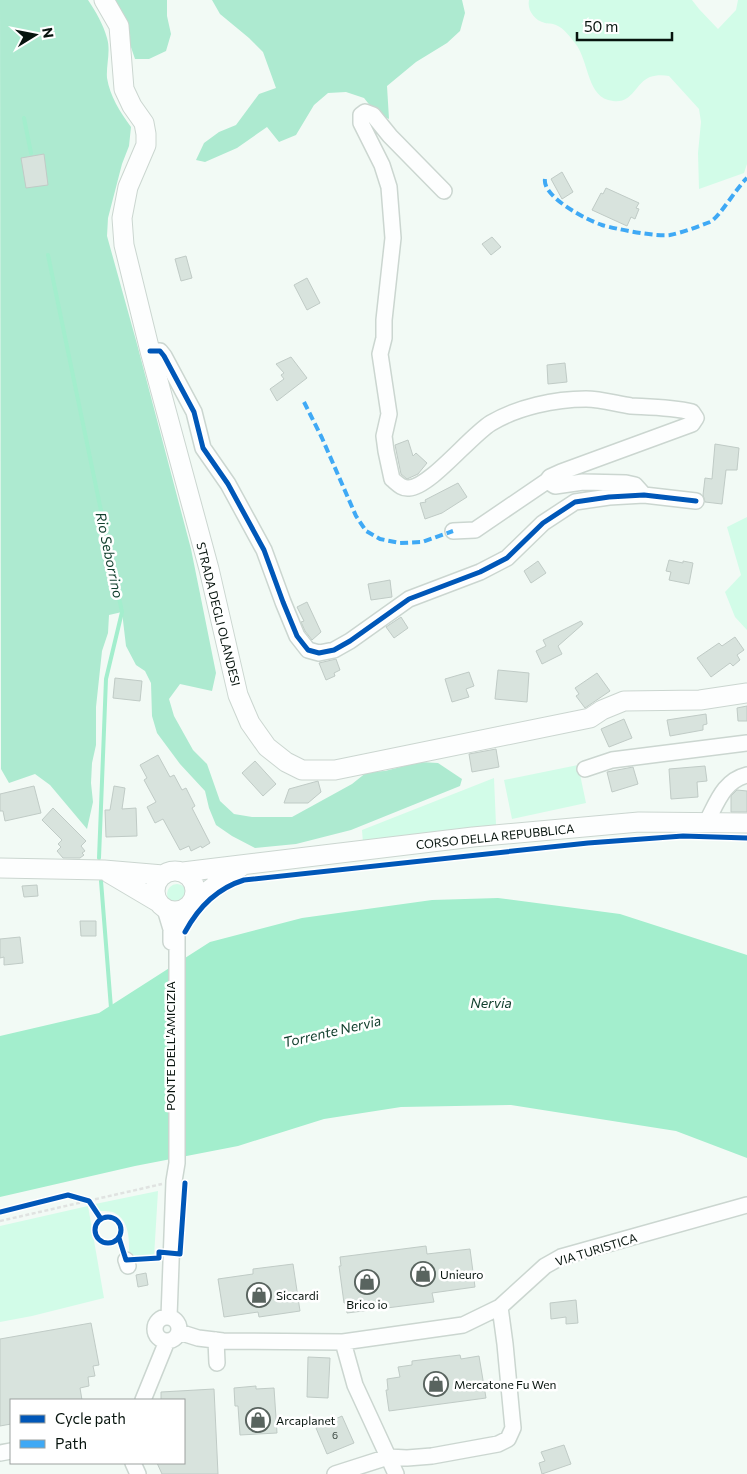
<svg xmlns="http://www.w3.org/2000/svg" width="747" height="1474" font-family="Commissioner,sans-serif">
<rect width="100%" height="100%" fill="#f2faf5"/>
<path fill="#d2fce8" d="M529,0H692L699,9L718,29L736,10L738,0H747V164L744,173L699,189L698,153L701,122L699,109L669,76C663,75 656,75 650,77C635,83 633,104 613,101C586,98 590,62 575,43C570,37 564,28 556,25C552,23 548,24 545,23C534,20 527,10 529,0Z
M747,517V630L735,617L725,592L741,575L727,527Z
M578,765L586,803L512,819L504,780Z
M494,778L496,825L363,843L362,830Z
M167 894a10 10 0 1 1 20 0a10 10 0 1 1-20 0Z
M158,1191L154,1257L129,1258C129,1243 131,1222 115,1213C111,1211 104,1211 99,1211L95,1204Z
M88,1206L104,1298L32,1316L0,1322V1226Z"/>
<path fill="#adead0" d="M0,0H88C96,12 103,24 107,38C111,51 106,65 107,78C110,96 120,112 131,127L129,146L122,164L108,218L107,236L137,344L191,549L216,673L212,691L180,684L169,699L174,716L193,750L207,764L220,801L234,814L252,817H292L352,784L367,772L385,771L420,762L438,763L462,779L460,786L351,830L296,844L255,848L232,836L216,825L209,808L205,791L180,764L157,733L152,716L151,683L145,671L136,665L126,646L122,612L109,615L108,633L102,651L96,707V745L92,763L91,783L93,802L87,829L50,785L35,774L9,783L1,769Z
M115,0H167V16L171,34L166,51L149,59H135Z
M212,0H462L465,13L460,31L447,43L416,62L387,86L389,119L376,113L364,98L346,92L328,93L314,105L296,135L279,142L267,127L237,148L205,162L196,160L204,143L219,132L236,125L259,94L276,88L263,52L249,38L220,14Z"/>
<path fill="#a3eecd" d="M498,898L620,914L747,955V1158L676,1131L511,1105L401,1107L324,1119L238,1146L135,1166L0,1197V1036L99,1013L210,942L302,918L432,900Z"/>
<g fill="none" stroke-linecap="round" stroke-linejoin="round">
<path stroke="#a3eecd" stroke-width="4" d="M24,118L31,153
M48,255L122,612L106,679L99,858
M101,881L111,1008"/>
</g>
<path fill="#d8e3dd" stroke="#c0cbc6" d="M44,154L48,185L26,188L21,158Z
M562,172L573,192L562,199L551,179Z
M606,188L639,203L636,208L639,209L635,219L631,217L627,226L592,210L601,193L603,194Z
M492,237L501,247L491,255L482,244Z
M186,256L192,278L181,281L175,259Z
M307,278L320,303L307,310L294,285Z
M291,357L307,378L277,401L270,389L284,379L281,375L284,373L276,364Z
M565,363L567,382L548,384L547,365Z
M408,440L413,456L416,453L427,463L418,474L407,479L401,474L395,445Z
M715,444L739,448L737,470H726L722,504L705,502L703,495L705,478L712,479Z
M458,483L467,497L442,513L425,519L420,503L426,502L425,500Z
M669,560L683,563V561L693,563L689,584L669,580L671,572L666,571Z
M538,561L546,573L531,583L524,571Z
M390,580L392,597L371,600L368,584Z
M307,602L321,632L312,640L305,631L301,622L304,621L297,607Z
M401,617L408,628L394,638L386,627Z
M581,621L583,624L558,646L562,654L542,664L536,651L546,646L543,640Z
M735,637L744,650L737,655L740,660L733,666L730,663L711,677L697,658L719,643L722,646Z
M336,659L340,670L334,673L335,676L326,680L319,663Z
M498,670L529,673L527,702L495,699Z
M469,672L474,686L466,689L469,697L452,702L445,679Z
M597,673L610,691L585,708L576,696L579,694L575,688Z
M115,678L142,681L140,701L113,698Z
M747,706V721H738L737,708Z
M706,714L707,724L703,725V730L670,736L667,720Z
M624,719L632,738L609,747L601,729Z
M496,749L499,767L472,772L469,754Z
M158,755L170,777L174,775L182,790L186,788L195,806L192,808L210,843L202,848L201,846L191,851L189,846L180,850L163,819L155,823L147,807L156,802L144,780L147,778L140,765Z
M255,761L276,784L263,796L242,773Z
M705,766L707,781L697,782L698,797L671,799L669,769Z
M633,767L638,784L612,792L607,772Z
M318,781L321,792L308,803H284L289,789Z
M34,786L41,813L5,821L3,811H0V794Z
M114,786L125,788L122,809L136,808L137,836L106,837L105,810H110Z
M737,790L747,791V812H731V796Z
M53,808L86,841L81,846L85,851L82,853L84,855L80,858H63L57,851L61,847L58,844L62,840L42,820Z
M37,885L38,896L24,897L22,886Z
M80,921H96V936H81Z
M20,937L23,963L4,965V957L0,958V939Z
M426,1246L427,1254L470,1249L475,1287L432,1293L434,1302L347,1313L346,1303H344L339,1266H341L340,1257Z
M293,1264L300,1311L259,1317L258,1312L224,1317L218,1279L253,1274V1269Z
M146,1273L148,1285L138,1287L136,1275Z
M576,1300L578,1323L566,1324V1317L551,1319L550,1303Z
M91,1323L99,1365L93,1366L95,1376L88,1377L89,1386L80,1388L82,1400H11V1424L0,1426V1339Z
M460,1355L461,1359L479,1356L486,1398L389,1411L386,1390H388L387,1379L400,1377L398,1367L412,1365V1361Z
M308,1357L330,1358L328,1398L307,1397Z
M256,1386V1389L274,1388L277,1433L240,1435L238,1406H235L234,1388Z
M214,1389L218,1474H162L157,1463H184V1400H161V1392Z
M342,1416L354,1443L327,1454L316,1428Z
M564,1445L571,1464L542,1474L539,1463L545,1461L541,1452Z"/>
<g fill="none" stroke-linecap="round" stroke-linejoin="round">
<defs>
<path id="minor" d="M444,191L390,136L373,115L365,112L361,115V123L382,165L389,187L393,238L384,320V338L380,354L389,414L384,436L386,451L392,479C397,483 402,489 409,488C430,487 470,436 491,423C518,407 555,399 586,399C601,399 617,404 631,406C651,407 672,407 692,412L696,418L692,424L561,472L550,477L547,481L555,486L583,482L626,483L635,485L644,495
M150,351H160L164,356L194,412L203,448L228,484L264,550L283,602L297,636L308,650L319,653L334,650L350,641L409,599L480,572L507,558L543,523L575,502L609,497L644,495L696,501
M453,531L475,530L547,481
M585,769L612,760L747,743
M706,823C717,803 723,781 747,775
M165,909L171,929V942
M126,1260L128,1266
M155 1329a12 12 0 1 1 24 0a12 12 0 1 1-24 0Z
M169,1317L174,1181L177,1163V929L185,909
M179,1332L198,1338L223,1341L343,1342L463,1325L500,1307L545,1266L561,1257L747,1205
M216,1340L217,1363
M343,1342L355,1385L396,1474
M143,1400L167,1341
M0,1453L11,1451
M133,1463L138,1474
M335,1474L388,1457L407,1458L432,1456L498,1444L508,1439L513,1428L512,1418L505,1344L500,1307"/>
<path id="major" d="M104,0L119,26L124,89L132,106L144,123L146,134V145L128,187L122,218L124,245L150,351L209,569L238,695L250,723L267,747L286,762L302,770H335L590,718L602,710L624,701L700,700L747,693
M0,868L104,870L163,875
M155 891a20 20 0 1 1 40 0a20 20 0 1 1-40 0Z
M183,872L473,837L639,822L747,823
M109,873L158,902
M193,902L243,865"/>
</defs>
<use href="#minor" stroke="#cbd6d0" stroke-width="18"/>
<use href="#major" stroke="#cbd6d0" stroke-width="21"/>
<path stroke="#e0e3e1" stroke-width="2.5" stroke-dasharray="4 2.5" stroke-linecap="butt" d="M0,1221L162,1184"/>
<use href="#minor" stroke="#fdfefe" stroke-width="15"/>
<use href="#major" stroke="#fdfefe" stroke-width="19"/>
<path stroke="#3fa9f5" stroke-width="4" stroke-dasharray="8 4" stroke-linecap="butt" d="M545,179C542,197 587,220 602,225C616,229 656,237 670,235C681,233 700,226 710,222C719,218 737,187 747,178
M304,402L322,438L356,516L366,531L380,539L400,543L422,542L453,531"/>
<defs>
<path id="cycleway" d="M150,351H160L164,356L194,412L203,448L228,484L264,550L283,602L297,636L308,650L319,653L334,650L350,641L409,599L480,572L507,558L543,523L575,502L609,497L644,495L696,501
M185,932C198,908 218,888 244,880L588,843L683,836L747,838
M0,1212L68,1195L89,1201L101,1219
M95 1230a13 13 0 1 1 26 0a13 13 0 1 1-26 0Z
M119,1238L126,1260L159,1258V1252L180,1254L185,1183"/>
</defs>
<use href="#cycleway" stroke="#fff" stroke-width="8"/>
<use href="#cycleway" stroke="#0057b8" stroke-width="5"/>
</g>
<defs>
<symbol id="shop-ring" viewBox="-11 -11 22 22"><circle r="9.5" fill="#fff" stroke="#59645f" stroke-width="1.5"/><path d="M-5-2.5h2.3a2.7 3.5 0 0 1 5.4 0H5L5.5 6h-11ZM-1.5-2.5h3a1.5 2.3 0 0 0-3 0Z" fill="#59645f"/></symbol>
</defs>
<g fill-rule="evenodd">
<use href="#shop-ring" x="409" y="1260" width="28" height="28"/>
<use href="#shop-ring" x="353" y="1268" width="28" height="28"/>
<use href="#shop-ring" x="245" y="1281" width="28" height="28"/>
<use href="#shop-ring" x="422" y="1370" width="28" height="28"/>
<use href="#shop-ring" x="244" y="1406" width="28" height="28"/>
</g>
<g text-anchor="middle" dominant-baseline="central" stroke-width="5" stroke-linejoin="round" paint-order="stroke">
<g font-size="10" fill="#3b4842">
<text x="335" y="1435">6</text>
</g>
<g font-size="12" fill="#07140e" stroke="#fff">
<text transform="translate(219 614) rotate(76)">STRADA DEGLI OLANDESI</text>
<text transform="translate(495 836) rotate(-6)">CORSO DELLA REPUBBLICA</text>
<text transform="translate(170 1046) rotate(-90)">PONTE DELL'AMICIZIA</text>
<text transform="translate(596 1249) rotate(-17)">VIA TURISTICA</text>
</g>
<g font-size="12" fill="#07140e" stroke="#fff" text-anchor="start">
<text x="440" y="1274">Unieuro</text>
<text x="276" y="1295">Siccardi</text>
<text x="367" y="1304" text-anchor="middle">Brico io</text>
<text x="454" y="1384">Mercatone Fu Wen</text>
<text x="276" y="1420">Arcaplanet</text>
</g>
<g font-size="14" font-style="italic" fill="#13412f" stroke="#fff">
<text transform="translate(110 555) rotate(78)">Rio Seborrino</text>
<text x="491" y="1002">Nervia</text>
<text transform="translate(332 1031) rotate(-13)">Torrente Nervia</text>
</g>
</g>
<rect x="10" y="1399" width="175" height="65" fill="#ffffff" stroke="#9ca19f"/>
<rect x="20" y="1415" width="25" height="8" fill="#0057b8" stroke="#9ca19f"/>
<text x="55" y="1424" font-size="15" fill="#07140e">Cycle path</text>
<rect x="20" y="1440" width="25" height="8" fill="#3fa9f5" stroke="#9ca19f"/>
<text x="55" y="1449" font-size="15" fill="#07140e">Path</text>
<g transform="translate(35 35) rotate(80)" stroke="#ffffff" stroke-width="4" paint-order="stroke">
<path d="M0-4L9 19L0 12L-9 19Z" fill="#07140e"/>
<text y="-8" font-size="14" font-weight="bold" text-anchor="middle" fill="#07140e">N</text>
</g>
<path d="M577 32v8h95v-8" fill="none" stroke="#07140e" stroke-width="2.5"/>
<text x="584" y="32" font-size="15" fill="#07140e" stroke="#ffffff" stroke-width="4" paint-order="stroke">50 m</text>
</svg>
